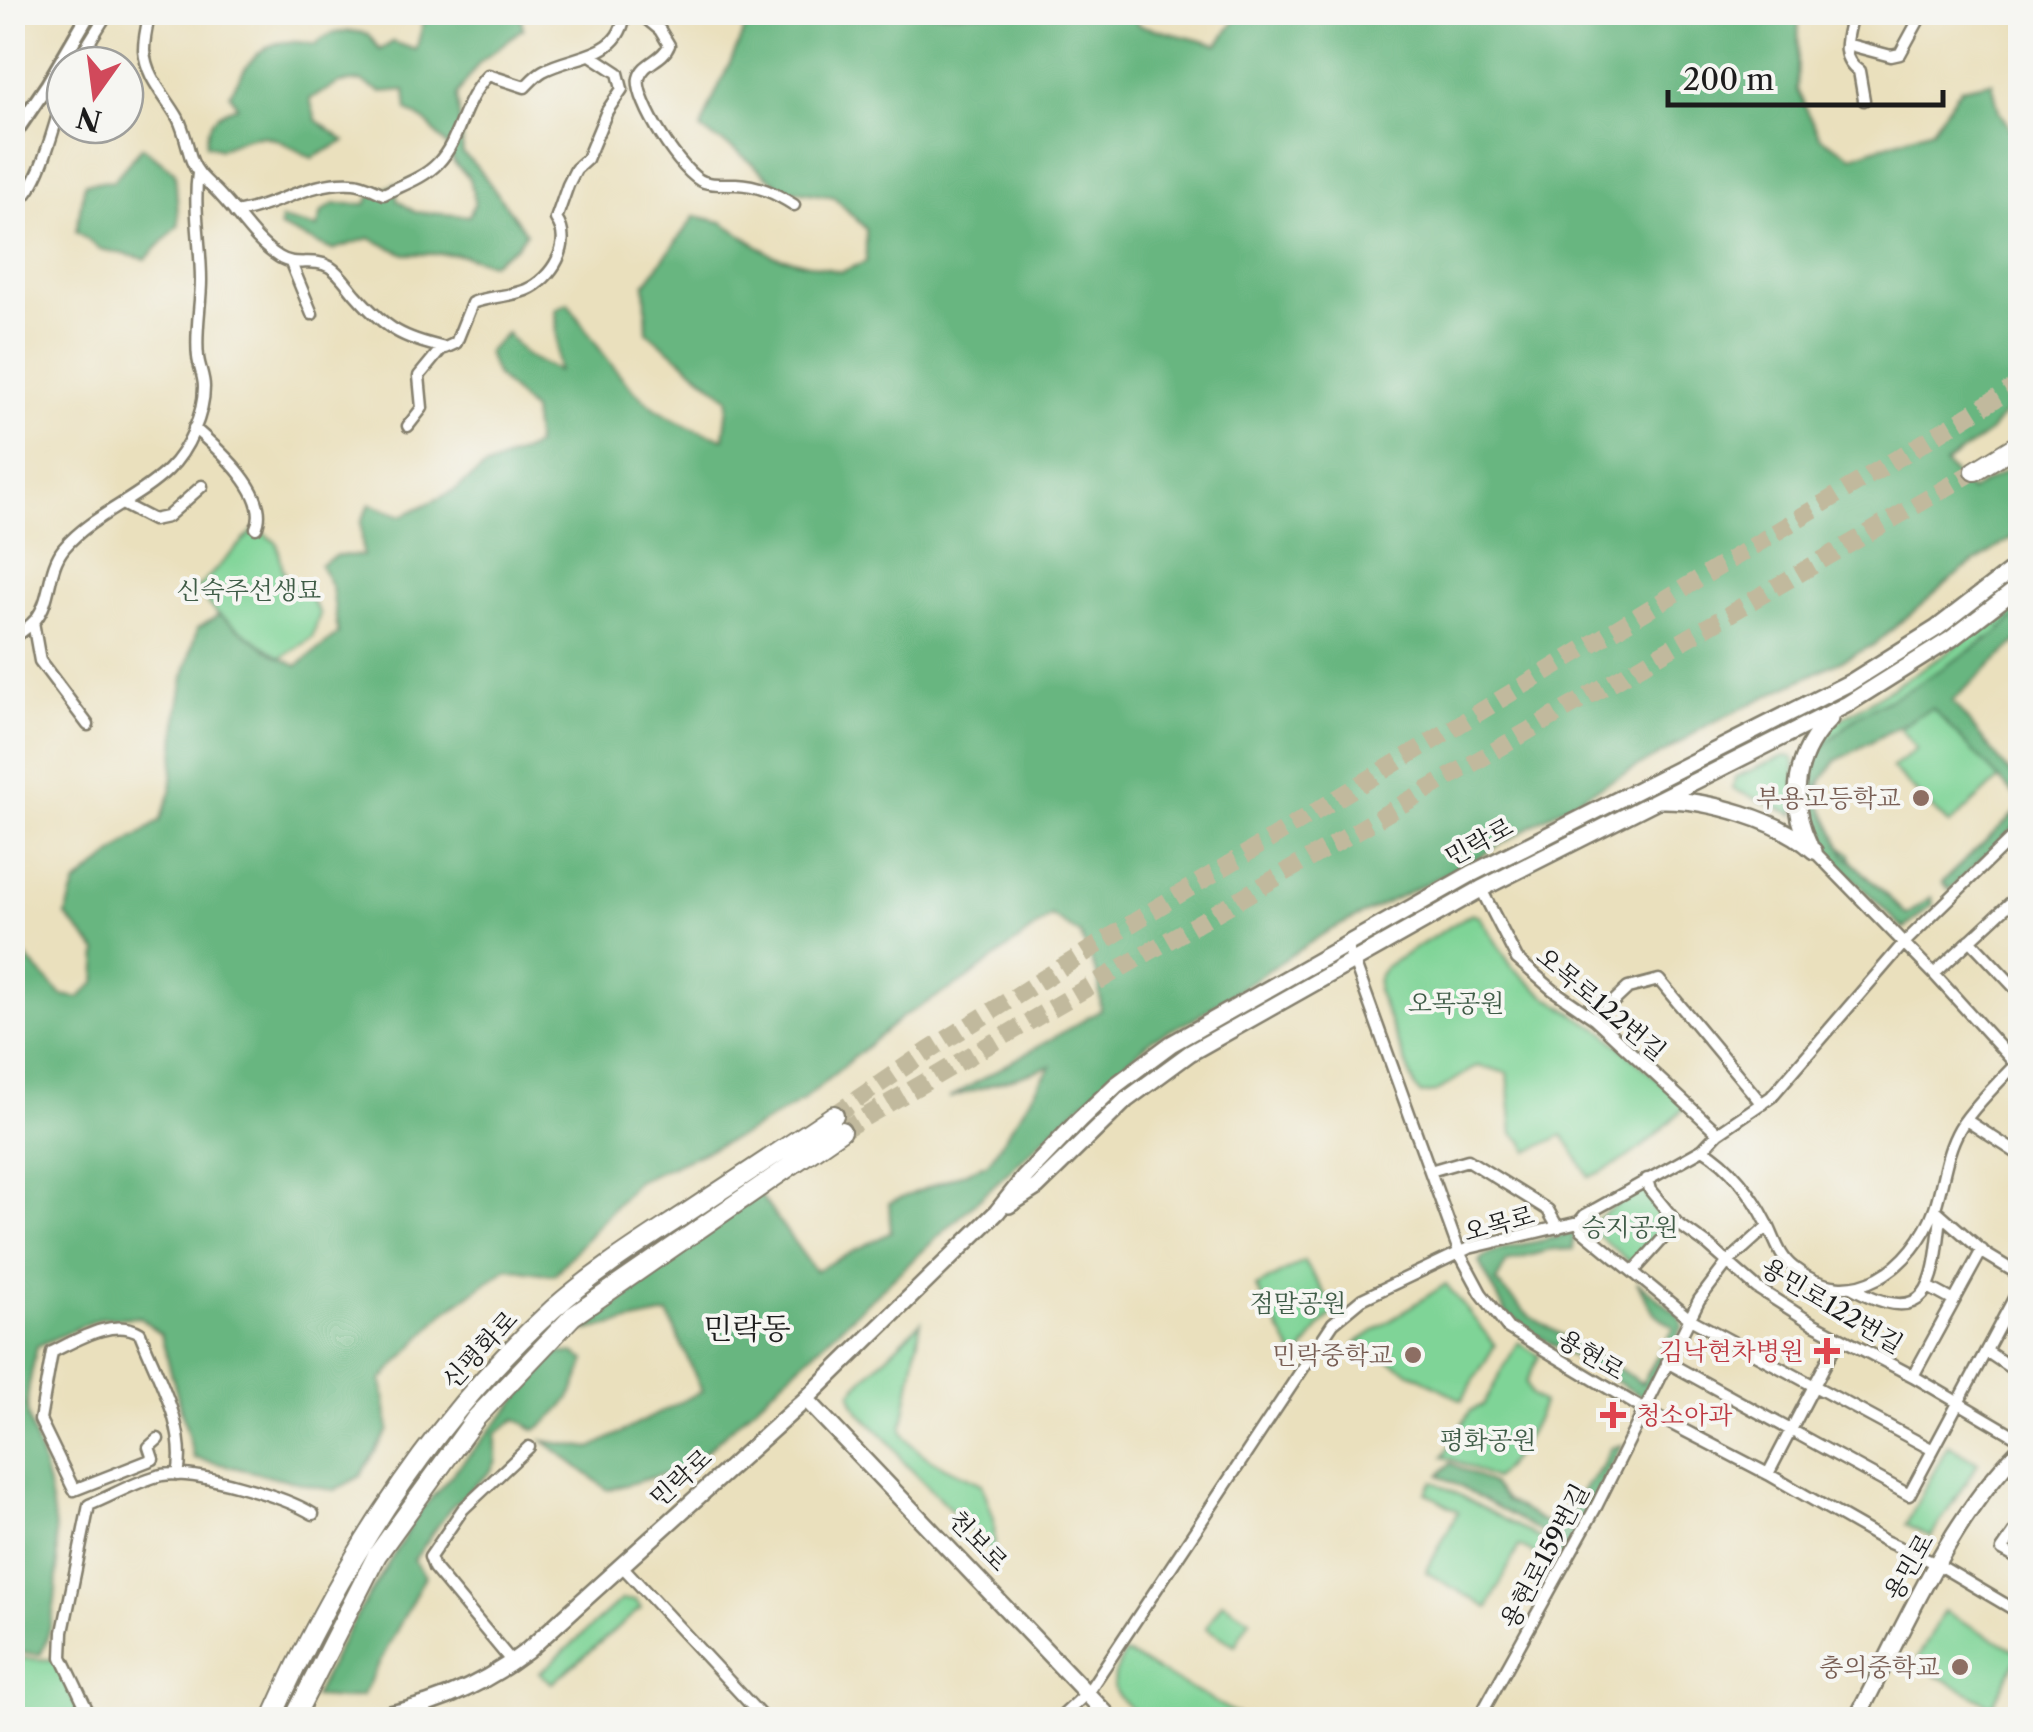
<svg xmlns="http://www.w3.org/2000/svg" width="2033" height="1732" font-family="'Libre Caslon Text','Noto Serif KR',serif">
<rect width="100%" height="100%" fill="#f6f6f2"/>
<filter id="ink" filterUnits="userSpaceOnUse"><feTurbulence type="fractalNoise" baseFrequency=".01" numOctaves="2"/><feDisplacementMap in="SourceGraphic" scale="20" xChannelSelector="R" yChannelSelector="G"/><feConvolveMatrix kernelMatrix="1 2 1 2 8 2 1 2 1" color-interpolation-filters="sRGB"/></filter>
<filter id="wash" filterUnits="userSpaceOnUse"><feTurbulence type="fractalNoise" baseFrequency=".0048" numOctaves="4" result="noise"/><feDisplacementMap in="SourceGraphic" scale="40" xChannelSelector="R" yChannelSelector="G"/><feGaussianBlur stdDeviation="2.25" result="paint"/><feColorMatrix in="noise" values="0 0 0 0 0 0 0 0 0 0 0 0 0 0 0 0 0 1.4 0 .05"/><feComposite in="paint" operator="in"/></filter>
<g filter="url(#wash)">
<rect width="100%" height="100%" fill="#eae0bd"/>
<path fill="#7fd497" stroke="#4e785a" stroke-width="2.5" d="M256,528L277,543L285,579L303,586L320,614L312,638L281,658L219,615L196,590Z
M2020,596V636L1947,691L1831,755L1820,787L1818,807L1826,833L1850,854L1855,878L1824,844L1814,821L1806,775L1809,757L1823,731L1944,655Z
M1941,699L2006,773L1949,825L1892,768L1916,749L1900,728Z
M1784,756L1792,757L1795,761V815L1733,789L1735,777Z
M1472,913L1480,917L1512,967L1544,995L1605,1033L1687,1105C1657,1135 1630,1162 1589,1177L1563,1135L1528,1152L1523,1141L1513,1134L1508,1073L1477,1066L1436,1092L1421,1094L1415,1087L1377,990L1378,978L1385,967Z
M1644,1185L1671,1223L1634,1266L1593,1231V1222Z
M1304,1261L1336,1311L1319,1328L1297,1361L1256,1287Z
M1446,1284L1495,1345L1462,1400L1356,1343Z
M921,1322L902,1430C915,1459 954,1470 982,1484L994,1519L995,1555L901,1459C891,1434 855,1420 851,1393L859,1383Z
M1518,1342L1539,1356L1526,1383L1531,1395L1543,1403C1532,1434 1517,1456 1494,1479C1478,1473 1457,1459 1443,1457L1470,1411L1483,1405Z
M1948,1445L1978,1463L1931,1537L1906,1524Z
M1433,1481L1548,1543L1541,1557L1519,1546L1488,1608L1426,1572L1458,1511L1426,1493Z
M621,1600H635L641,1608L552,1683L540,1673Z
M1222,1602L1250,1619L1235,1645L1206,1628Z
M1944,1611L2020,1653L1992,1706L1915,1663Z
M1125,1653L1246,1719H1142C1114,1692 1104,1690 1125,1653Z
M13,1658L58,1660L81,1719L13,1720Z"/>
<path fill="#67b680" stroke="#42694e" stroke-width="2.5" d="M426,13H520L523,28L479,63L457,95L463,154L479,169L526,233L516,246L491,263L456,254H405L369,238L332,250L280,227L281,219L317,228L322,212L334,204H366L372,194L396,184L397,200L415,212L469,216L475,203L469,177L454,163L448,148L426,122L407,110L405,90L381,92L361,81L340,83L310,99L316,120L345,141L312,158C269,136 266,126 220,149L206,144C208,120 215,114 237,106L230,94C252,54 267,33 315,45C330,30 347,29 368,34L380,50L393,42L416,50Z
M750,13H1133L1138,25L1218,45L1240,13H1799L1797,90L1820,137L1852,156L1932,129L1961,88L1992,82L1999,111L2020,144V393L1991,431L1945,464L1970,491L2020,463V533L1960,572L1874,645L1709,724L1667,751L1575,800L1473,861L1328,931L1192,1020L1153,1038L689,1467L608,1490L544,1441L591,1448L702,1391L668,1314L584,1331L757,1191L815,1271L891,1232L889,1203L988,1163L1051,1066L949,1098L1101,1010L1099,980L1080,934L1051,916L966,980L902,1017L802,1101L745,1134L637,1181L554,1275L507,1268L444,1313L382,1380L389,1430L360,1476L334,1491L194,1458L161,1335L140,1317L100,1318L37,1346C34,1366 24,1395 28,1416C31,1431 38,1446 42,1461C58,1522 66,1594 41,1654L13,1653V944L62,995L79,998L96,982L98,952L66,916L75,885L127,843L160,821L171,792L178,711L185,672L197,629L219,615L275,655L297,666L338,634L332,587L320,565L337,555L363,556L361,522L370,504L402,516L454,491L484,468L536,446L532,411L496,375L487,352L507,333L525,355L558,371L556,309L568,303C612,367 643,421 724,438L729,398L647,332L645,284L695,216L722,222L772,255L841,272L866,262V229L834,197L783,189L737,151L701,130C714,89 738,54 750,13Z
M142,147L175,172L179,225L146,259L100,249L76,232L85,183L113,181Z
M2020,613V639L1952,701L2020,786V801L1932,708L1836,761L1815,791L1846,856L1907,915L1931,897L1933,904L1904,929L1821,847L1803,791L1817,751L1860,714L1915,686L1996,634Z
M2020,808V822L1949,890L1942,882Z
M1574,1232L1573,1249L1551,1250L1507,1262L1496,1282L1528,1315L1642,1383L1674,1327L1653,1312L1637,1282L1679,1315L1683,1326L1649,1392L1641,1396L1531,1332L1506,1313L1479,1262C1491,1244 1550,1243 1574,1232Z
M558,1353H573L585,1360C576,1394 565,1411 536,1430L516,1419L496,1434V1461L490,1472L450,1508L414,1560L425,1576L362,1696L343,1699L314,1697L342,1640L420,1511Z
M1622,1445L1559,1566L1552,1559L1559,1542L1439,1475L1451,1463L1491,1484L1507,1501L1548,1524L1565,1530L1583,1490L1601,1468L1611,1448Z"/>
</g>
<g filter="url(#ink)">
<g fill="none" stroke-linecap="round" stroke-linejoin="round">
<path stroke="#c1b99d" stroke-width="18" stroke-dasharray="18 9" stroke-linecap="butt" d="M834,1115L928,1051L1155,909L2020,384
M841,1131L1975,471"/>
<defs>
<path id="minor" d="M150,12C147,25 144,37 144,50C146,78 165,95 178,118C185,132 187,147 192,161C198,177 211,184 221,196C241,217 254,241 279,257C296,268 313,257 330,267C340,273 348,286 356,295C386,329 402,338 445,348L456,343L472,303C489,296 509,297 526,290C552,279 574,243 556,219L568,185L576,169L587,159L607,111L622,89L618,73L592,56
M638,12L660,30L669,45C663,61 643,62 639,78C634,100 683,176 704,182C713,185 726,184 736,184C758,185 775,193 794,205
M1852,12C1848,35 1837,56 1859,71L1864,100
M12,24L20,12
M1846,44L1891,56L1900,54L1923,12
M75,65L108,12
M12,205C40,195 55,119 65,92
M235,213C276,207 310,180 353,183C363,183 374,190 384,194C402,185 424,178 438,163C461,139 461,103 488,75L525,87C531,81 536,75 543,71C574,54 621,59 625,12
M291,263L312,314
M408,426L422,408L419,376L442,348
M194,428C217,448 272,495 256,528
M124,505L153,520L167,517L202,486
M33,622L40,661L88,725
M12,639C20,632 30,627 36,619C52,599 47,569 64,548C92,515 137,500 168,470C188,451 204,414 204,387C204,376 199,367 198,357C195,332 201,305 201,280C201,244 193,209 198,173
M12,820L15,823
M1814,851L1934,974L2020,1069
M1481,889L1517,959L1553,990L1595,1019L1718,1133
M1970,940L2020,993
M1345,946L1354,961L1460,1254L1481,1293L1508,1328L1643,1409L1768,1474L1885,1541L1937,1564L2020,1613
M1934,974L2020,894
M1595,1019L1628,988L1659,980L1762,1104
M1966,1120L2020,1155
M1703,1149C1730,1165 1753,1195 1767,1223C1775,1239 1779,1257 1794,1268C1852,1315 1914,1267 1935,1208C1944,1181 1945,1154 1960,1128C1972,1108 2003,1077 2020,1060
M1430,1171L1468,1160L1548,1210L1558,1228
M1647,1179L1650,1190L1677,1223L1709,1246L1757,1288L1812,1323L1913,1376L2020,1439
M1938,1212L1987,1255L2020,1275
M1579,1222L1582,1230L1690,1319L1933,1450
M1633,1272L1677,1223
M1853,1288C1933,1332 1934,1279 1941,1216
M1930,1288L1954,1301
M1986,1351L2020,1374
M1667,1362L1909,1495L2020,1287
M1913,1376L1982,1250
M158,1439L149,1447L153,1459L74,1490L40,1420L52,1352C77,1340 113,1317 140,1333C157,1376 188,1428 178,1475
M1768,1474L1839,1338
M2020,1524L2002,1550L2020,1560
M621,1565L765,1720
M512,1662L434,1568L430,1557L463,1509L529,1447
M92,1720L62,1657L63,1632L89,1505C112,1496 138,1480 162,1475C195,1470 284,1496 313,1514
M1058,1720L1088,1692L1333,1323L1362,1299L1469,1248L1579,1222L1585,1215L1703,1149L1718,1133L1771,1097L1903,944L2020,830
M1478,1720L1597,1505L1699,1300L1727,1263L1768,1226"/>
<path id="tertiary" d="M12,137L48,84L90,12"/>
<path id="secondary" d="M1660,800C1707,799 1780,820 1814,851
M1809,844C1788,800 1795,753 1830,719
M1009,1205L1037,1187L1126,1100L1190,1053L1481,889L1846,705L1951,639L2020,586
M806,1399L1112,1720
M250,1720H251
M360,1720C423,1710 476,1690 527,1651L806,1399L997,1212L1024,1178L1079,1120L1116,1085L1171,1044L1471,874L1851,682L1937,628L2020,564
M1856,1720C1903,1630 1948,1521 2020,1449"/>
<path id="trunk" d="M1975,471L2020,443
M271,1720C338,1569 430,1421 553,1309C592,1274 638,1245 682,1216C733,1182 784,1149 834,1115
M293,1720L377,1555L475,1419L573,1316L841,1131"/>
</defs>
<use href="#minor" stroke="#837e6c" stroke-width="15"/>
<use href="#tertiary" stroke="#837e6c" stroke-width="18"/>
<use href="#secondary" stroke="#837e6c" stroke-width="20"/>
<use href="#trunk" stroke="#837e6c" stroke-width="22"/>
<use href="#minor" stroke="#fff" stroke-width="10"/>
<use href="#tertiary" stroke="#fff" stroke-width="12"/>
<use href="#secondary" stroke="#fff" stroke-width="15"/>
<use href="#trunk" stroke="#fff" stroke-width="18"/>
</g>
</g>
<g fill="#8d6e63" stroke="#f6f6f2" stroke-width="4">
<circle cx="1921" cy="798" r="10"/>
<circle cx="1413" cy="1355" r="10"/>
<circle cx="1960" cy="1667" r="10"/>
</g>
<g fill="#e0444e" stroke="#f6f6f2" stroke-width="4">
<path d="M1822 1336h10v10h10v10h-10v10h-10v-10h-10v-10h10z"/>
<path d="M1608 1400h10v10h10v10h-10v10h-10v-10h-10v-10h10z"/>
</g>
<g text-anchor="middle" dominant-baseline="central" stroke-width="8" stroke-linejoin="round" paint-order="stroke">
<g font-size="25" fill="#3f5c47" stroke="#f6f6f2">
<text x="249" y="590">신숙주선생묘</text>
<text x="1456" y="1003">오목공원</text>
<text x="1630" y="1227">승지공원</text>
<text x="1298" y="1303">점말공원</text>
<text x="1488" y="1440">평화공원</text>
</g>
<g font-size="25" fill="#785e54" stroke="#f6f6f2" text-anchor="end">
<text x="1901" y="798">부용고등학교</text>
<text x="1393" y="1355">민락중학교</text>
<text x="1940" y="1667">충의중학교</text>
</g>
<g font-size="25" fill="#1c1c1c" stroke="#f6f6f2">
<text transform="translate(1479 842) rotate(-28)">민락로</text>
<text transform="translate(1601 1004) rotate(40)">오목로122번길</text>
<text transform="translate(1499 1224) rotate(-15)">오목로</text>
<text transform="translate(1832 1306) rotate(31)">용민로122번길</text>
<text transform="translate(480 1350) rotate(-47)">신평화로</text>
<text transform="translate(1591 1355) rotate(31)">용현로</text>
<text transform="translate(681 1478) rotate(-42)">민락로</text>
<text transform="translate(978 1541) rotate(46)">천보로</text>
<text transform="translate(1545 1556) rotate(-62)">용현로159번길</text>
<text transform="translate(1909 1567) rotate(-60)">용민로</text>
</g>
<g font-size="25" fill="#be3a42" stroke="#f6f6f2" text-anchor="end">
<text x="1804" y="1351">김낙현차병원</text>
<text x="1636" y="1415" text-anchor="start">청소아과</text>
</g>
<g font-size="30" fill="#1c1c1c" stroke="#f6f6f2">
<text x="747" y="1328">민락동</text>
</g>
</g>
<rect width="2033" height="1732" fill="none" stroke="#f6f6f2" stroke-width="50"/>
<g transform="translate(95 95) rotate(194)"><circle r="48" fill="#f6f6f2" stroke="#9f9f9c" stroke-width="2.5"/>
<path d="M0-8L18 38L0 25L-18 38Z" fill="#d1495b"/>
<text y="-15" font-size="28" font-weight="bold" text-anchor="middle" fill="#1c1c1c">N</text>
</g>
<path d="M1668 90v15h275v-15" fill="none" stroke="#1c1c1c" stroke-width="5"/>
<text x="1683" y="90" font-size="30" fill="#1c1c1c" stroke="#f6f6f2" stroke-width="8" paint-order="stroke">200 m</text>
</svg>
